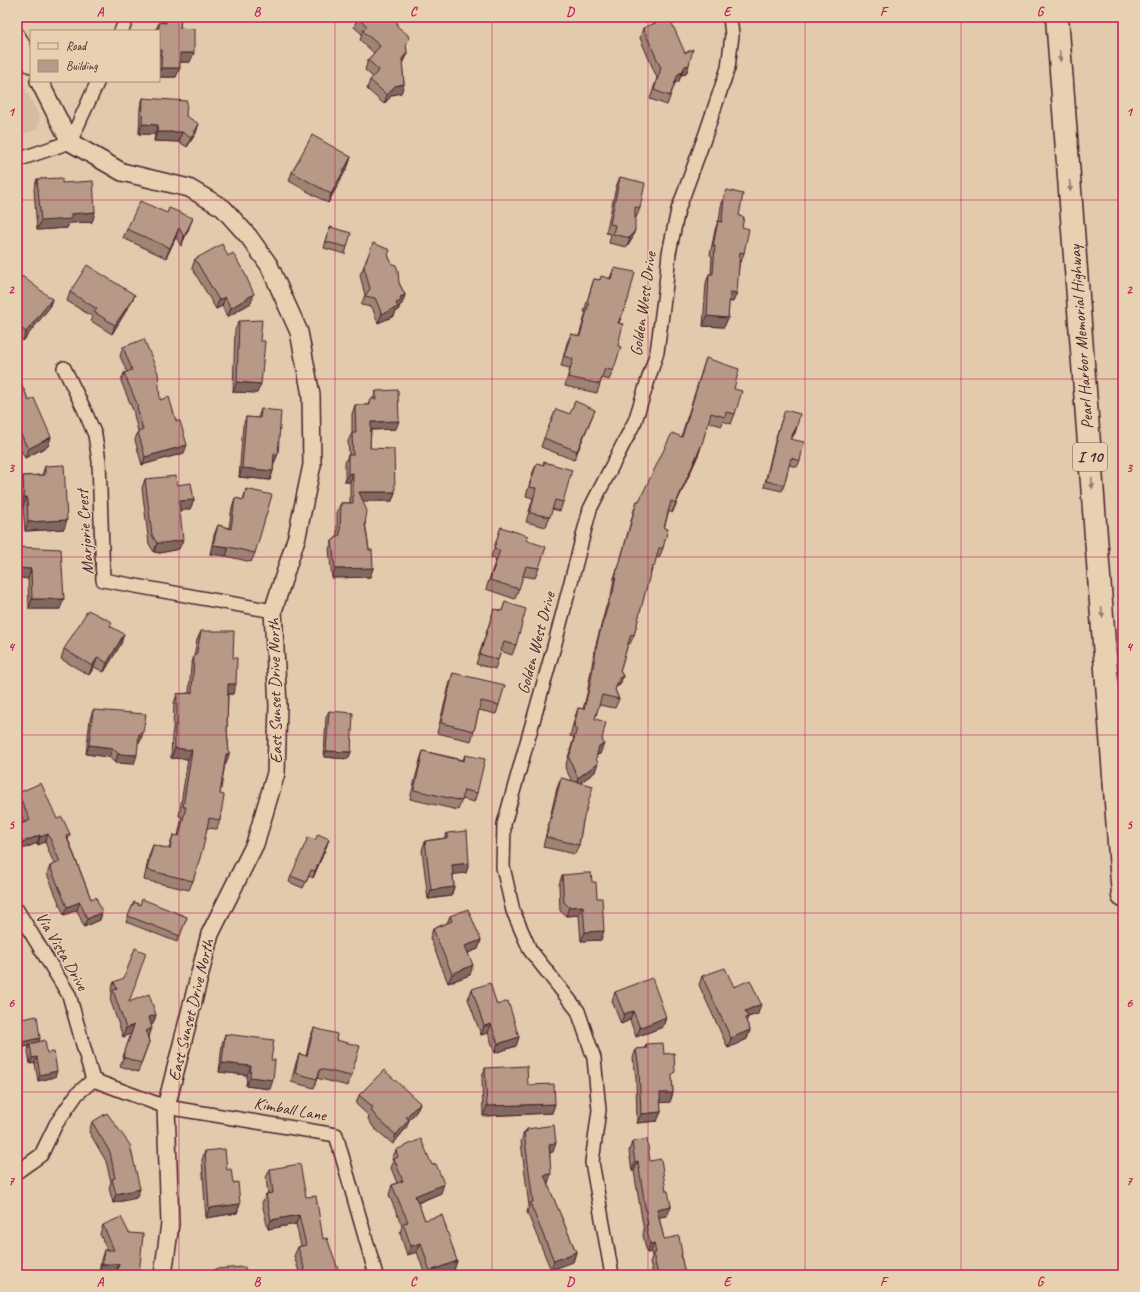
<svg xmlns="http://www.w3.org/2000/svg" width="1140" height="1292" font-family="Caveat,sans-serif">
<rect width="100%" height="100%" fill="#e2caac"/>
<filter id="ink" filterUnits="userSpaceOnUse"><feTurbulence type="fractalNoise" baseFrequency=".025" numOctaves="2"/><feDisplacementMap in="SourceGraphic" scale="8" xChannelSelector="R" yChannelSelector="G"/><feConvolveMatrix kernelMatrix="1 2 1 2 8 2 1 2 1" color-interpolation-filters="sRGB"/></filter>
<g filter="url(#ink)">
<path fill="#d5bba1" d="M17,73L40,118L36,130L17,136Z"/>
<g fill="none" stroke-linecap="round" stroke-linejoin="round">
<defs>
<path id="minor" d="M121,31L125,23V17
M17,160L70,142L98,81
M64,368L84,409L95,435L99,461L103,580L273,611
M17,910L69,995L93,1080
M17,1172L41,1155L56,1124L77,1094L93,1080L166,1107L336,1135L376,1275
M612,1275L592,1162L599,1110L594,1058L578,1011L530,950L513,911L503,867L504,824L555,643L590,509L635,421L657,352L666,284L669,253L678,210L704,139L728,68L732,35L730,17"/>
<path id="tertiary" d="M17,37L31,64
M39,81L70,142L122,172L189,188L223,208L249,237L269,265L299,332L311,395L312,465L297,536L273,611L278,706L276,773L255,844L210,934L166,1107L170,1224L163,1275"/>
<path id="motorway" d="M1057,17L1123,896"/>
</defs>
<use href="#minor" stroke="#4a1f2b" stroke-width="16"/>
<use href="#tertiary" stroke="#4a1f2b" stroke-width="20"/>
<use href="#motorway" stroke="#4a1f2b" stroke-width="25"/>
<use href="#minor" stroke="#e8d1b1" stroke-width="13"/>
<use href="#tertiary" stroke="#e8d1b1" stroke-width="17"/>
<use href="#motorway" stroke="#e8d1b1" stroke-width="22"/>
</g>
<path fill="#9d8475" stroke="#4a1f2b" d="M163,17H181L180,28L190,62H180L176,77H159V31H155L156,28H157L159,22L163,23Z
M357,18L397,26L406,48L407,53L402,63L404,84L401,93L392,95L384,104L367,89L370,80L373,77L365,70L368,60L374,53L360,40L362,34L354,27Z
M643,28L689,65L686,74L681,75L679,81L675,83L667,105L650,99L657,78L640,38Z
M143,98L186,116L196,133L187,147L179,142L154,141L155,134H139L140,107Z
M351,157L348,166L328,203L289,181L292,172Z
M620,177L640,208L636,218L635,217L632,239L627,247L609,243L611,234L606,233L616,187Z
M37,179L62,183L95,212L92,222L69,223L67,228L37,230L34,189Z
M724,197L739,216L742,227L744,253L741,262L740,261L733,302L729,301L728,318L724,327L703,326L706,283L709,274H711L712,256L710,255L715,230L718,221H719L721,206Z
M330,227L347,247L345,254L324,248Z
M189,228L181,246L176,237L166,258L123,238L127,229Z
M388,255L399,283L405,295L402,304L400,305L398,311H396L394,316L378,323L372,307L361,305L365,295L360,275L364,266Z
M228,256L251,303L227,317L222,306L216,309L192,268L195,259Z
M614,268L628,300L619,323L618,346L613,371L609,380L602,378L597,393L565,386L570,368L561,366L567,343L571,334L579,336L586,312H584L591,288L594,279L600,280L610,278Z
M17,283L52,299L49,308L23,341L17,337Z
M70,292L131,303L112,334L91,321L93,317L67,301Z
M239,321L257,393L233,392L235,330Z
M123,347L160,400L184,453L142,465L135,440L138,431L134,415V413L121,381L124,373L127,372L120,356Z
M17,358L20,381L29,401L51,437L48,446L25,458L17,442Z
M706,358L734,389L735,414L731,424L723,421L722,426L708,422L699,453L672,513L669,511L664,528L663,548L659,558L656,557L650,576H649L634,635L630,644H628L620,671L623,676L620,685L616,687L615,690L619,699L615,708L599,705L595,719L602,739L600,754L597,755L596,759L595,772L580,783L583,821L579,845L575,854L543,847L557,788L561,778L572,781L565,768L574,737L570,736L575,717L578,708L583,709L587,694L595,648L606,607L610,598L611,596L614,578L617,569H618L634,510L637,501H639L681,437Z
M376,391L396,429L371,430L370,448L395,492L392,501H362L369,550L373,568L370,577L332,578L329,549L332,541L337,537V511L341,503H350V482H345V463L348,455H349L348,441L352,433V414L355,405H368L370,399H373Z
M261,409L278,454L274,463L273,471L270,480L239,477L243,426L246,417L258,418Z
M570,414L591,419L574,460L541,447L544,438Z
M783,416L797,426L795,433L791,439L800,461L797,467L789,465L784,485L782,491L764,487L776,437Z
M544,462L563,502L560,511L552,509L546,527L526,522L533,498L526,496L533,472L537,463L543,465Z
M45,466L64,529L25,531L23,507H21L20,485L23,476L42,475Z
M145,479L177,485L194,500L190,509L180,510L179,549L160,553L154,552L149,544L142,488Z
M246,489L255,553L251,562L226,556L210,554L214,535L218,525L229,528L232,507L235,498L243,500Z
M501,527L526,540L539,568L535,578L523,576L515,599L486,589L496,559L491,557Z
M17,547L60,609H29L28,579L17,577Z
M505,602L516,645L512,655L501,651L495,669L476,664L494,609L502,611Z
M110,626L121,644L104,672L94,667L89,675L61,659L64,649Z
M201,631L233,658V694H228L227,730L229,754L226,764H225L220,794V820L217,829L207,828L193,881L189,890L144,880L149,855L153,845L169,849L173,835L178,836L182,817L179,816L188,759L171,758L172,735L173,729L174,703L177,694L189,693L191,666L194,656L197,640Z
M453,673L499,705L496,714L479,710L474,731L471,741L437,733L450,682Z
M93,710L143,732L140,742H138L134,764L115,763L109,757L86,754L90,719Z
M329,711L351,752L348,759L324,757L326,717Z
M423,751L463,760L465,755L477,793L474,802L462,799L458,810L410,799L420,760Z
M18,793L57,819L70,834L68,839L91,899L102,912L100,920L84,927L77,910L64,915L47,874L50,866L54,864L45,842L38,845L37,843L20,850L17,844V826L24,822L17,805V796Z
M447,833L469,863L466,873L453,874L454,887L451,896L428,899L422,850L425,841L445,838Z
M327,845L313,878L309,876L303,888L289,882L291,876Z
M562,875L592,882L597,898L601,940L581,941L579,915L566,916L560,911L559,885Z
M134,902L140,905L187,917L177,942L126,922Z
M450,916L481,940L478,949L468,953L470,975L448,983L430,938L433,929L447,923Z
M702,976L734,987L758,1014L748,1017L746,1021L750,1030L747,1039L728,1048L699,985Z
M114,982L129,1002L156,1015L153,1024H151L149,1037L148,1038L149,1042L138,1072L120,1066L131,1034L123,1037L110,999L112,993L111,990Z
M472,989L497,1005L519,1037L516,1046L495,1053L488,1033L481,1035L468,999Z
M615,992L666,1017L663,1027L636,1037L630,1020L621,1024L612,1001Z
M17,1020L40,1038L38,1042L47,1053L55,1077L38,1081L35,1063L30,1064L28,1051L29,1046L19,1048L17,1038Z
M314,1028L336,1040L351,1076L348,1086L317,1078L314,1088L291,1082L296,1063L299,1054L306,1056L310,1038Z
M225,1034L271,1060L270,1089L246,1086L247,1075L219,1072L222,1044Z
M646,1044L664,1054L672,1079L673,1093L670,1102H660L661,1112L657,1121L637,1123L636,1078L633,1058L636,1049L645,1048Z
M485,1068L528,1085L555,1104L552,1113L483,1116L482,1077Z
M359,1095L420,1103L416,1112L409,1120L406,1128L393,1144L374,1128L368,1119L369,1116L356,1104Z
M92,1122L140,1189L136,1198L113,1203L109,1188L111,1182L106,1161L89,1132Z
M527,1129L553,1152H550L548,1183H547L576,1252L573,1262L551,1270L527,1212L529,1206L521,1142L524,1132H525Z
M632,1142L650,1161L666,1191L671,1206L667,1216L659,1217L664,1239L682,1254L681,1257L685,1275H653L650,1263L652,1257L651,1252L647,1253L643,1235L644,1231L634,1171H632L629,1151Z
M396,1150L441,1193L418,1203L425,1220L457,1261L454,1270L440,1275H425L417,1252L407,1255L400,1233L402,1226L389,1195L392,1185L397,1183L391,1168L393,1162L392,1159Z
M205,1151L227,1170L240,1204L237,1213L206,1218L202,1160Z
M270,1169L306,1197L323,1239L340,1275H300L294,1256L298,1247L301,1246L296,1224L268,1229L262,1203L266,1194H268L266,1178Z
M103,1225L139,1275H115V1273H99L101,1260L104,1250H107L100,1234Z
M215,1269L246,1275H213Z"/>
<path fill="#806b5f" stroke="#4a1f2b" d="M159,50H162L159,58Z
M180,53H194L190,62H177Z
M407,53L403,62L398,68L402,59Z
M689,65L686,74L681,75L685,66Z
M161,68H180L176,77H159V74Z
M682,72L679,81L674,83L678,74Z
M404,84L401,93L392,95L384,104L387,95L395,86Z
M19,113L17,120V114Z
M142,124L158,125L155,134H139Z
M199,124L196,133L187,147L191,138Z
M157,132H182L179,142L154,141Z
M351,157L348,166L328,203L331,194Z
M21,208L18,218H17V210Z
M95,212L92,222L69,223L67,228L37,230L41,221L71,214Z
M193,218L189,228L181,246L184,237Z
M179,228L176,237L166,258L170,248Z
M635,230L632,239L627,247L630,238Z
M730,292L737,293L733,302L727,301Z
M254,294L251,303L227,317L231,308Z
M135,295L131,303L112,334L115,325Z
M405,295L402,304L400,305L398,311H396L394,316L378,323L382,314L396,303L400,297Z
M225,297L222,306L216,309L219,300Z
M52,299L49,308L23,341L26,332Z
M707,316L728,318L724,327L703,326Z
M237,382L261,384L257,393L233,392Z
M595,410L591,419L574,460L577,451Z
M399,421L396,429L368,430L371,422Z
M797,426L795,433L788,445L790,439Z
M51,437L48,446L25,458L28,449Z
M702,444L699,453L672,513L676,503Z
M187,445L184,453L142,465L145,457Z
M274,453L278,454L274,463H271Z
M242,468L273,471L270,480L239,477Z
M353,473L350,482H345L348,474Z
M359,492H395L392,501H356Z
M24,497H27L23,507H21Z
M194,500L190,509L175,511L179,501Z
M67,520L64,529L25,531L28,522Z
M183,540L179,549L160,553L154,552L157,543Z
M213,545L229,547L226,556L210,554Z
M17,568L31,569L28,579L17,577Z
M373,568L370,577L332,578L335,569Z
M32,599H64L60,609H29Z
M124,634L121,644L104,672L107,663Z
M98,657L94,667L89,675L92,666Z
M623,676L620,685L615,687L619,678Z
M228,684H236L233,694H225Z
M143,732L140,742L136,743L139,734Z
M604,744L600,754L596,755L599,746Z
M89,745L113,748L109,757L86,754Z
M175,748L192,750L188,759L171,758Z
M326,751L351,752L348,759L324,757Z
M118,754L137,755L134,764L115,763Z
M226,754H229L226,764H223Z
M598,763L595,772L575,787L578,778Z
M48,834L45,842L38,845L40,837Z
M70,834L67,842L66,835Z
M40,835L37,843L20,850L23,842Z
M329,839L327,845L313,878L315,871Z
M469,863L466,873L449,875L452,865Z
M454,887L451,896L428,899L431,890Z
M80,902L77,910L64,915L67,907Z
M583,906L579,915L566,916L569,907Z
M102,912L100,920L84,927L87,919Z
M604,931L601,940L581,941L585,932Z
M481,940L478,949L462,955L465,946Z
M473,965L470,975L448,983L452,974Z
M761,1004L758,1014L748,1017L745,1026V1011Z
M633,1011L630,1020L621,1024L624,1014Z
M156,1015L153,1024L146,1026L149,1017Z
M666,1017L663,1027L636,1037L640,1028Z
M491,1024L488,1033L481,1035L484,1026Z
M134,1025L131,1034L123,1037L126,1028Z
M152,1028L149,1037L143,1040L146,1031Z
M750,1030L747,1039L728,1048L731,1038Z
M519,1037L516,1046L495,1053L498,1044Z
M40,1038L38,1044H30L29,1046L19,1048L22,1042Z
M37,1057L35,1063L30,1064L32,1058Z
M222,1063L251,1066L247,1075L219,1072Z
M57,1071L55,1077L38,1081L40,1075Z
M250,1077L273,1080L270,1089L246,1086Z
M660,1093H673L670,1102L656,1103Z
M420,1103L416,1112L409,1120L406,1128L393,1144L396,1135L406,1117Z
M555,1104L552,1113L483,1116L487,1106Z
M661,1112L657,1121L637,1123L641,1114Z
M556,1143L553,1152L546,1153L549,1144Z
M638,1161L634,1171H632L635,1162Z
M551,1174L548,1183L540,1184L544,1175Z
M444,1184L441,1193L412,1205L415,1196Z
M140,1189L136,1198L113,1203L116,1194Z
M240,1204L237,1213L206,1218L209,1208Z
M671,1206L667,1216L654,1218L657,1209Z
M299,1215L296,1224L268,1229L271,1220Z
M421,1243L417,1252L407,1255L411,1246Z
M654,1243L651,1252L647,1253L650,1244Z
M576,1252L573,1262L551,1270L554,1261Z
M457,1261L454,1270L440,1275H428L430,1271Z
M102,1264H119L115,1273H99Z"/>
<path fill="#b79988" stroke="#4a1f2b" d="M166,17H181L180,28L194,29V53H180V68H161L162,50H159V31H156V28H159V22L166,23Z
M358,17H397V26L408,35L409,40L406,43L407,53L402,59L404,84L395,86L387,95L370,80L379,70L368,60L380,46L363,31L367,26L357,18Z
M665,19L671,21L685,53L693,49L689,65L685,66L682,72L678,74L670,96L654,90L661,68L643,28Z
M143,98L187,101L186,116L199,124L191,138L182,132H157L158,125L142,124Z
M17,108L19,113L17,114Z
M312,135L351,157L331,194L292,172Z
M620,177L645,183L640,208L635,207V230L630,238L613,234L615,225L610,224Z
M62,178V183L93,181L95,212L71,214V219L41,221L37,179Z
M727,190L743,194L739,216L744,217L742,227L749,229L744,253L740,252L737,293L730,292L728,318L707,316L709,274H713L715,246H713L718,221L722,222L724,197Z
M17,194L21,208L17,210Z
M140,201L167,213L169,208L193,218L184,237L179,228L170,248L127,229Z
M330,227L351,233L347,247L326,242Z
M373,243L390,250L388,255L392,264L396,265L398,271L399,283L405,295L400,297L401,301L396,303L398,307L382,314L375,298L365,296L370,289L364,266Z
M222,244L228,256L233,253L245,274L254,294L231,308L225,297L219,300L195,259Z
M87,265L135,295L115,325L94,312L97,309L70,292Z
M614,268L635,272L628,300L618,323L623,324L618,346L621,347L613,371L605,368L600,384L568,377L573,359L564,356L571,334L580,336L589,303L587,302L594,279L600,280L601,276L611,279Z
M22,276L52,299L26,332L17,325V283Z
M262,320L260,341H265L261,384L237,382L239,321Z
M144,339L158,373L160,400L169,397L176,421H180L187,445L145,457L138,432L143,430L137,407L138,406L124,373L132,370L123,347Z
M17,358L20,381L29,401L34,398L51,437L28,449L17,426Z
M706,358L739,369L734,389L742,391L735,414L726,412L725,417L711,413L702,444L676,503L671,501L664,528L668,529L663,548H659L654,567H652L634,635L631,634L620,671L623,676L619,678L615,690L619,699L602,695L595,719L606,722L602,739L604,744L599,746L596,759L598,763L578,778L569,758L577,728L574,727L578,708L584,709L590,685L598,639L610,598L613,593L617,569H618L637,501H639L672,433L682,437Z
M398,390L399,421L371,422L370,448L394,449L395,492H359L367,511L365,524L369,550H372L373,568L335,569L332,541L340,535L341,503H353V473L348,474V455H353L352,433H356L355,405H370V399H376V391Z
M575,401L595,410L577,451L544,438L556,409L570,414Z
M261,409L281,411L278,454L274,453L273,471L242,468L246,417L260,418Z
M785,410L800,414L797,426L790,439L804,442L800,461L791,458L784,485L766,481L778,431Z
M544,462L572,470L563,502L555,500L550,517L530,513L536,488L529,487L537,463L544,465Z
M64,465L67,520L28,522L27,497H24L23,476L45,475V466Z
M176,476L177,485L191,483L194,500L179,501L183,540L164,543H157L152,535L145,479Z
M246,489L272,495L255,553L229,547L213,545L218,525L231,529L235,498L244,500Z
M501,527L528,536L526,540L546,547L539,568L526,566L519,589L490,580L500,550L494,548Z
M17,547L61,549L64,599H32L31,569L17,568Z
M505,602L526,609L516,645L504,642L498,660L480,654L494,609L502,611Z
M88,610L112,622L110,626L124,634L107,663L98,657L92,666L64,649Z
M201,631H234L233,658H237L236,684H228L227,730L229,754H226L220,794L224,795L220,820L209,818L203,848L193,881L147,870L153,845L170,849L173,835L179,836L186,807H183L192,750L175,748V725H177V694L192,693L194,657L197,652Z
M453,673L505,685L499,705L481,701L474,731L441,723Z
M93,710L146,714L143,732L139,734L137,755L118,754L113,748L89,745Z
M329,711L353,713L351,752L326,751Z
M423,751L464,761L465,755L485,759L477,793L464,790L462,801L414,790Z
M561,778L593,786L583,821L579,845L546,837Z
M41,783L57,819L62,817L70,834L66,835L91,899L96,897L102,912L87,919L80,902L67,907L50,866L60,862L48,834L40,837V835L23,842L17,829V826L30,820L18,793Z
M467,831L469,863L452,865L454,887L431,890L425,841L448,838L447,833Z
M318,834L329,839L315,871L311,870L306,882L291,876L308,837L315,840Z
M585,873H591L592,882H596L597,898H602L604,931L585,932L583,906L569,907L564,902L562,875Z
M142,899L187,917L180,936L128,916L134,902L140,905Z
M468,909L481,940L465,946L473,965L452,974L433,929L452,921L450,916Z
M135,948L146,953L129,1002L149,994L156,1015L149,1017L152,1028L146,1031L149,1042L141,1063L123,1057L134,1025L126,1028L113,990L117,989L114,982L124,978Z
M725,968L734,987L750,980L761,1004L745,1011L748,1017L745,1018L750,1030L731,1038L702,976Z
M652,978L666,1017L640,1028L633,1011L624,1014L615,992Z
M490,983L497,1005L508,1001L519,1037L498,1044L491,1024L484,1026L472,989Z
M37,1016L40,1038L22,1042L17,1020Z
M314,1028L337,1034L336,1040L360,1046L351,1076L320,1069L317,1079L295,1073L299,1054L307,1056Z
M225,1034L274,1040L271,1060H275L273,1080L250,1077L251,1066L222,1063Z
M45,1040L47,1053L54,1052L57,1071L40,1075L37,1057L32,1058L30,1044Z
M663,1043L664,1054L674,1053L675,1072L672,1075L673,1093H660L661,1112L641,1114L639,1069L636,1049L647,1048L646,1044Z
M527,1066L528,1085L554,1084L555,1104L487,1106L485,1068Z
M384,1070L420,1103L406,1117L409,1119L396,1135L378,1119L371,1110L373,1107L359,1095Z
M107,1113L130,1145L140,1189L116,1194L112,1179L115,1178L110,1152L92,1122Z
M554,1125L556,1143L549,1144L551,1174L544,1175L576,1252L554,1261L530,1203L533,1202L524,1132H527V1129Z
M421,1139L432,1165L436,1164L444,1184L415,1196L425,1220L442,1215L457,1261L430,1271L421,1243L411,1246L403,1223L408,1222L392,1185L403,1181L394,1159L398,1157L396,1150Z
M647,1139L650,1161L661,1159L666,1191H668L671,1206L657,1209L664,1239L679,1236L682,1254L681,1255L685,1275H658L653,1253H656L654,1243L650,1244L646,1225H648L638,1161L635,1162L632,1142Z
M225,1149L227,1170L231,1169L233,1183L238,1182L240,1204L209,1208L205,1151Z
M300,1164L306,1197L316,1196L323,1239L327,1238L340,1275H309L308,1273L306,1274L298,1247L306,1245L299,1215L271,1220L266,1194L273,1193L270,1169Z
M121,1217L129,1233L143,1234L139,1275H117L119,1264H102L104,1250H114L103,1225Z
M245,1267L246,1275H216L215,1269Z"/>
<defs><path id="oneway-solid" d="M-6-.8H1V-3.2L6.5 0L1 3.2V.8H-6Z"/></defs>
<g fill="#99786e">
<use href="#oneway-solid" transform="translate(1060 56) rotate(86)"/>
<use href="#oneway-solid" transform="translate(1070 186) rotate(86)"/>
<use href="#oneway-solid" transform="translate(1092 483) rotate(86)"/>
<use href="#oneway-solid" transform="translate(1102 612) rotate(86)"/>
</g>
</g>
<path fill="none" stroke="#c2185b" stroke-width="1" stroke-opacity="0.55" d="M179,17V1275M335,17V1275M492,17V1275M648,17V1275M805,17V1275M961,17V1275M17,200H1123M17,379H1123M17,557H1123M17,735H1123M17,913H1123M17,1092H1123"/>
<g text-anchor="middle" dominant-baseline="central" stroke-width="3" stroke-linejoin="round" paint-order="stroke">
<rect fill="#e8d1b1" stroke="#795453" stroke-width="1" x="1073" y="443" width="34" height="28" rx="3"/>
<g font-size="16" font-weight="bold" fill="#4a1f2b">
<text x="1090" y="457">I 10</text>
</g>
<g font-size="17" fill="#4a1f2b" stroke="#e8d1b1">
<text transform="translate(643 304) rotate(-82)">Golden West Drive</text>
<text transform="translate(1081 337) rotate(-94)">Pearl Harbor Memorial Highway</text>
<text transform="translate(85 532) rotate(-94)">Marjorie Crest</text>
<text transform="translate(536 643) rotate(-75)">Golden West Drive</text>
<text transform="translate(275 691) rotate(-91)">East Sunset Drive North</text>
<text transform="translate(62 951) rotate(60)">Via Vista Drive</text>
<text transform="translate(191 1010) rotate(-76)">East Sunset Drive North</text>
<text transform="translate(290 1109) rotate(10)">Kimball Lane</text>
</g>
</g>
<rect width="1140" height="1292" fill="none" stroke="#e8d1b1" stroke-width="44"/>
<rect x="30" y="30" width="130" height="52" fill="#e8d1b1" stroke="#a98a7b"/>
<rect x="38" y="43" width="20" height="6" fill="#e8d1b1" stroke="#a98a7b"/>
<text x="66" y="50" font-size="12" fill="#4a1f2b">Road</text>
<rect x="38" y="60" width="20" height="12" fill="#b79988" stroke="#a98a7b"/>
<text x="66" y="70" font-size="12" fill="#4a1f2b">Building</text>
<rect x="22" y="22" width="1096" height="1248" fill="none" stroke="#c2185b" stroke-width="1.5"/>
<g font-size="13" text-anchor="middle" font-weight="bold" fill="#c2185b">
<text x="100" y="16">A</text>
<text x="257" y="16">B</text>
<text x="413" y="16">C</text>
<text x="570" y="16">D</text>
<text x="727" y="16">E</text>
<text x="883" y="16">F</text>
<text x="1040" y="16">G</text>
<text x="11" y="116">1</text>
<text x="1129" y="116">1</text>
<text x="11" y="294">2</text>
<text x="1129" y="294">2</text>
<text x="11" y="472">3</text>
<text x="1129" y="472">3</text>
<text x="11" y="651">4</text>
<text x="1129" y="651">4</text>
<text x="11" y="829">5</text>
<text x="1129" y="829">5</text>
<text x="11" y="1007">6</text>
<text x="1129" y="1007">6</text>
<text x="11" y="1185">7</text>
<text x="1129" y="1185">7</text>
<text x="100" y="1286">A</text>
<text x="257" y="1286">B</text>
<text x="413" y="1286">C</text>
<text x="570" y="1286">D</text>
<text x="727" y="1286">E</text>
<text x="883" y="1286">F</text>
<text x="1040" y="1286">G</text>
</g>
</svg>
